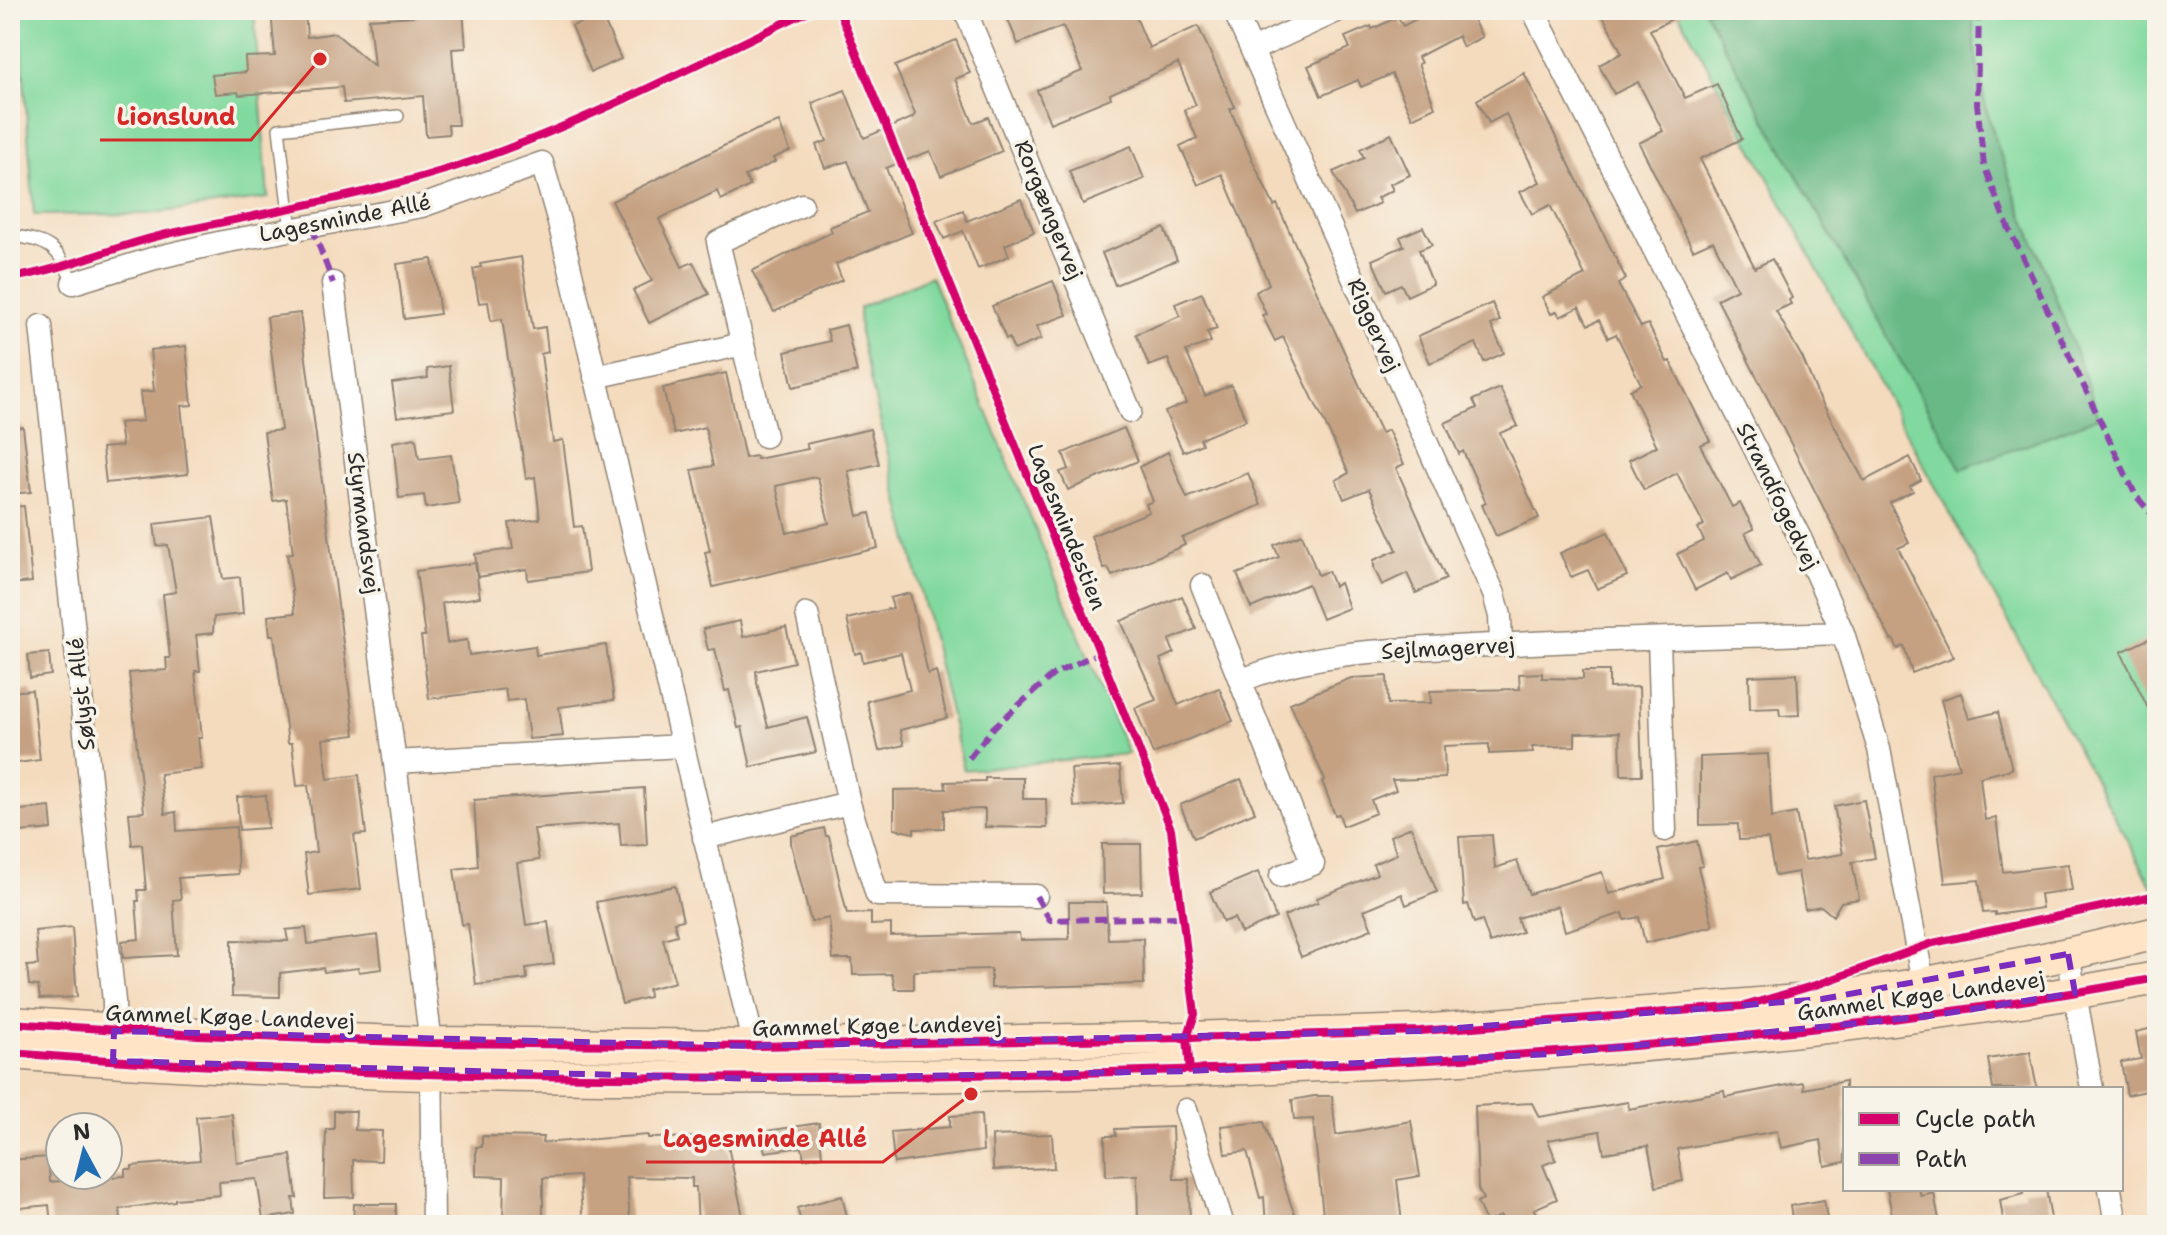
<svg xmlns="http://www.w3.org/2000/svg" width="2167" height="1235" font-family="'Shantell Sans',sans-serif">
<rect width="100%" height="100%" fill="#f7f3e8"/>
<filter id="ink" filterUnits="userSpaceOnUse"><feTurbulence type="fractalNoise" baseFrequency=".0125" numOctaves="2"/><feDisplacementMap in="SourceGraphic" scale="16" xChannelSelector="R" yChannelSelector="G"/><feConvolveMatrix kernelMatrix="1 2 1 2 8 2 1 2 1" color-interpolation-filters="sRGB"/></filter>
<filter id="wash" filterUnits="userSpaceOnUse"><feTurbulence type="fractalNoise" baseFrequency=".006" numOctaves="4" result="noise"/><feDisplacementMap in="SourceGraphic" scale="32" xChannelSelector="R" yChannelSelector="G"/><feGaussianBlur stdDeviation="1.8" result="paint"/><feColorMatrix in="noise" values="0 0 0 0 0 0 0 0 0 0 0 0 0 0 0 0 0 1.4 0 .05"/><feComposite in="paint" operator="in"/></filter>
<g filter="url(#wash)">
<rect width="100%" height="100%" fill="#f4dbbe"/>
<path fill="#81d99f" stroke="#568265" stroke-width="2" d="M19,10H254L268,198L148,214L34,215Z
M1677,10H2157V887L2153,888Z
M931,276L1128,754L964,770L860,337L859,308Z"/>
<path fill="#68b986" stroke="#4a7258" stroke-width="2" d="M1704,10H1973C1972,100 2012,185 2044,268C2064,317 2081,367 2099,417L1961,469Z"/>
<g id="blocks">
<path fill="#c5a182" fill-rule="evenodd" d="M271,10H305L307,37L335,33L374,66L369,19L415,16V10H463L466,48L452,49L458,125H448L449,134L426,136L423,96L344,103L342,87L239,95L238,92L215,94L212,75L246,72L245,57L275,56Z
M1004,10H1133L1149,48L1198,26L1235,107L1230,109L1254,164L1274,206L1277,204L1381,433L1388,430L1404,464L1396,468L1446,579L1416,593L1407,573L1382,585L1374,568V560L1397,550L1369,489L1344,499L1336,480L1349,473L1283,337L1275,341L1262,315L1266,314L1256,292L1269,284L1222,174L1198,185L1180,146L1197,138L1184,110L1196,105L1178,63L1110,94L1111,98L1050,123L1037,90L1082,71L1063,26L1018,44Z
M1434,10H1468L1482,37L1463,47L1458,36L1418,57L1421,63L1418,64L1435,107L1412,118L1392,74L1361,87L1358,80L1321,96L1308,66L1350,48L1345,37L1371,26L1372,29L1398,17L1403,26Z
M1600,10H1690L1650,30L1685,98L1717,84L1742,139L1700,159L1755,268L1772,259L1792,298L1789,300L1791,304L1776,311L1803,359L1817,393L1864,481L1910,457L1921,480L1910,486L1913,491L1890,503L1909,543L1898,548L1954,657L1912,673L1904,646L1898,649L1893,639L1891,640L1717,299L1737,289L1713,241L1693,250L1639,143L1663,131L1638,82L1614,94L1599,65L1622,53Z
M601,14L621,59L591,72L572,26Z
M956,40L970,73L955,79L973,123L988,117L1002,151L941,176L930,151L886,168L912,233L836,264L842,280L774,312L752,271L832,232L830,227L868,212L848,161L825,168L816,145L827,141L812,103L845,90L864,138L912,118L915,114L895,66Z
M1524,73L1626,279L1618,284L1641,327L1648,324L1667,362L1670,361L1710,441L1700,445L1732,507L1740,503L1754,529L1745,533L1761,565L1731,580L1728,573L1695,590L1677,554L1704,541L1698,528L1704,525L1677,473L1644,490L1629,460L1657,446L1630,390L1641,384L1616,334L1608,338L1599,320L1588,325L1579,307L1560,317L1557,311L1551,314L1542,297L1585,275L1550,205L1532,214L1520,192L1540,182L1506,114L1489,123L1477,100Z
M779,122L790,151L773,158L775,162L745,176L750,186L721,200L717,191L659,219L682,267L693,262L709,294L649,323L633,290L652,281L612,201L756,130Z
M1391,134L1410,175L1390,184L1393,190L1377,198L1380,203L1355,214L1333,172L1364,158L1360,149Z
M1131,146L1144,179L1083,204L1069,171Z
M1021,199L1034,232L1005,245L1009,256L978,269L963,231L944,239L936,221L963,210L967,221Z
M1423,227L1432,245L1419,250L1433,284L1407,296L1401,284L1386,291L1372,260L1404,246L1400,237Z
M1164,228L1177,260L1115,285L1102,253Z
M521,257L533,329L545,327L548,352L541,354L553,442L563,440L574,527L582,526L588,572L528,580L527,569L478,577L475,554L513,549L509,523L540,519L535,477L526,479L502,319L491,321L488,302L479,303L473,269L481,267L480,264Z
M432,259L440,314L404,319L397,264Z
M1053,281L1067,315L1037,326L1041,339L1014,350L1009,338L1006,339L992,306Z
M1202,293L1217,329L1207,332L1211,342L1186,351L1205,396L1231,385L1246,420L1200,439L1202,444L1183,452L1165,412L1186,403L1168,359L1149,366L1136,334L1180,316L1175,304Z
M1492,303L1500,321L1491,325L1504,353L1484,362L1476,343L1430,363L1418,336Z
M300,313L355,735L323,739L328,779L359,775L366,834L354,835L361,889L309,895L304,854L316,852L308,785L297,786L292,743H288L274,635H270L268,616L295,613L287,554L293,553L286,499L273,501L264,432L281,430L267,317Z
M846,325L857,372L793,387L785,352L830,341L827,330Z
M186,346L192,405L181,406L188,474L106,483L102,448L122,446L119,423L143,421L140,392L154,391L150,350Z
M449,366L454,410L397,417L392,383L428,378L427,369Z
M726,373L745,458L756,456L757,459L808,449L806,444L870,429L879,464L848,471L858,516L870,513L878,548L713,587L705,552L710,551L692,470L713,466L705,427L674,434L663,388ZM815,477L818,478L829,523L787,533L776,486Z
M1500,388L1518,426L1500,433L1539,518L1496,536L1482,505L1486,503L1463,451L1459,454L1445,423L1477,408L1473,400Z
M23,427L31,492L10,494V428Z
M1124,428L1138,461L1068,490L1060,472L1069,469L1063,453Z
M416,438L419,459L451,455L459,503L426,508L424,495L399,498L393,442Z
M1168,452L1187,498L1248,473L1261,505L1182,538L1185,545L1112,576L1108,568L1104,569L1091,536L1149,512L1146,504L1153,501L1139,467Z
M24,506L32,582L10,584V507Z
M213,517L223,579L240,577L243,614L214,617L213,633L196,635L200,671H195L202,738H198L202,769L160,774L165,814L176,812L177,831L236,827L238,874L178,878L181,899L173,900L177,955L123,958L122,941L139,939L136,901H139L138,890H146L142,844L132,845L129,813L144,812L129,673L167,670L166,658H170L163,594L176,592L168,545L157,546L154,524Z
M1608,532L1627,576L1597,589L1588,570L1571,577L1560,553Z
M1302,534L1318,575L1328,571L1334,586L1340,583L1349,608L1322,619L1308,584L1251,608L1237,574L1279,557L1274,545Z
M475,563L480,597L442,603L447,643L467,640L469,655L535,646L536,655L606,645L614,700L559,707L563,736L529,739L524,699L507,701L505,689L429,699L421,636H425L416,571Z
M910,593L928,674L936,671L947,718L900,730L904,745L879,751L867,701L910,690L901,653L863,662L861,652L855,654L847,619L893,608L890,598Z
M1182,596L1196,629L1169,640L1174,653L1160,659L1178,705L1219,688L1233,721L1153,754L1135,708L1156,700L1121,621Z
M740,621L743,637L786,627L794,662L756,671L757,683L768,727L807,717L816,752L751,767L742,727L738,728L729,690L725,691L715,649L708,650L703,629Z
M2157,635V727L2121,652Z
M49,653L51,675L30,678L28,655Z
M1583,671H1609V688L1639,687L1642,775H1621L1620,732L1575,733V746L1532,747L1533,752L1489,754V744L1444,746L1445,778L1392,780L1396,790L1371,800L1376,813L1343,826L1339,814L1335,815L1322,781L1325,780L1290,703L1351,678L1387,676L1388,704L1431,703L1430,691L1520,689L1519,674L1542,673V678L1583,679Z
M1797,674L1799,715L1780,716L1779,708L1750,709L1749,676Z
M32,690L40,760L10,764V692Z
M1961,693L1969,719L1998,712L2012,769L1980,777L1985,820L1996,818L2003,872L2068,864L2072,890L2040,894L2042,908L1995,915V912L1983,913L1979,880L1945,883L1931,774L1959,768L1941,700Z
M1768,754L1772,818L1796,813L1805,860L1843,854L1834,806L1864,800L1875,858L1852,862L1859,899L1841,902L1833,916L1821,906L1805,909L1798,872L1775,876L1768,839L1739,840L1738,824L1700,825V757Z
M1120,766L1123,803L1074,807L1071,769Z
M985,778H1023V799H1046L1047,828L985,827V809L944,810V828L914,829V833L894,829V790L946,789L945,782L985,781Z
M1241,779L1255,812L1194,838L1180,805Z
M644,788L647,845L621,846L619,823L534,829L539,860L517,863L526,925L548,922L554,964L526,968L527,979L476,985L468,924L462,925L454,869L478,866L474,800Z
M266,795L268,828L239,830L237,797Z
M50,807L52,829L10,833V811Z
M1411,827L1437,892L1406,905L1402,894L1364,910L1372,929L1301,957L1284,916L1318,902L1317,898L1377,874L1373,864L1397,854L1390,836Z
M824,828L826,836H829L847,914L871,913V925L891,924V936L1019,933L1020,940L1069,939V902H1106L1108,939L1143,938L1144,984L991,988V969L914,971V989H895L892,974L853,975L852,959H833L829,918L811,922L791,844V836Z
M1492,835L1495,868L1517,861L1529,894L1602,872L1609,894L1665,879L1658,850L1697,841L1703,866L1698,867L1713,926L1645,943L1639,917L1625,920L1623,913L1565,931L1558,906L1517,918L1522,932L1490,943L1482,920L1474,923L1468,904L1464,905L1459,837Z
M1102,844H1141L1142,893L1103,894Z
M1258,872L1276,918L1241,933L1234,918L1223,922L1210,892Z
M675,886L683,920L674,922L677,935L663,939L675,982L648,989L649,997L622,1004L596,902Z
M72,927L77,997L40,999L38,986L29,985L27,966L38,965L35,931Z
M306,928L308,944L378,935L382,969L359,972L358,968L324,972L323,968L280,973V997L232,996V940L288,941L286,930Z
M2157,1027V1089L2127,1095L2121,1062L2141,1059L2136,1032Z
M2030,1052L2037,1089H1993L1988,1059Z
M1845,1081V1162L1825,1166L1821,1140L1781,1148L1777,1131L1677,1149L1683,1181L1656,1187L1648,1146L1604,1153L1600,1131L1548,1140L1556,1160L1543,1165L1557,1199L1534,1209L1540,1225H1504L1501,1216L1486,1222L1477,1202L1483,1199L1478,1189L1475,1106L1532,1103L1539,1117L1628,1102L1629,1109L1724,1091L1725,1097L1803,1082L1804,1089Z
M1314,1096H1332L1336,1135L1411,1121L1420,1176L1397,1180L1402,1223L1324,1225L1313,1119L1294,1120L1292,1100Z
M334,1111H356L355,1130L382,1131L381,1161L353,1160L354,1197L324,1198L326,1129H334Z
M232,1114L237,1163L291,1155L297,1198H293L295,1214L263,1219L257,1179L219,1182L220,1195L175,1199V1201L120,1209L121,1219L80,1225H51L49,1205L10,1209V1160L48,1157L50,1182L125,1176V1169H132V1166L200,1160L196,1117Z
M981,1114L983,1151L894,1163L891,1132L950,1127V1116Z
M1264,1122L1279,1169L1298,1225H1266L1264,1197L1260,1198L1247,1151L1225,1154L1221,1126Z
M819,1123L822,1156L804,1159L802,1147L765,1152L760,1132Z
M1172,1127L1174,1179H1189L1190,1225H1138L1137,1175L1106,1176L1105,1136H1116L1115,1129Z
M1052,1134L1054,1168L993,1170L992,1136Z
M648,1135V1138L726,1137L744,1221L725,1225H698L696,1187H692V1178L627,1177L630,1225H583L579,1176L543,1178V1222L503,1225L504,1177L476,1176V1147H482V1136L543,1137L542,1143Z
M1887,1189H1919L1921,1196L1934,1193L1940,1225H1894Z
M2024,1189H2046L2052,1225H2004L2000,1200L2024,1194Z
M842,1196L849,1225H802L797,1208Z
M1824,1200L1828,1225H1793L1790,1206Z
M354,1204H396V1225H353Z"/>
</g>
</g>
<g filter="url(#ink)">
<use href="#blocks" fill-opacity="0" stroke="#908374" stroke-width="2"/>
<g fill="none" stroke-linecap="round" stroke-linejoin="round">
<defs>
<path id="service" d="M291,230L279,129L398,116
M10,235C50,242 57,245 73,283"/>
<path id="minor" d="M965,10L1130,411
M1234,10L1494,594L1500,616L1501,644
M1533,10L1800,538L1843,633L1879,749L1926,998
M1252,50L1339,10
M73,283L155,258L223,242L422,206L542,163L559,222L757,1059
M333,283L431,1043L433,1225
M41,326L114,1001V1041
M595,377L743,344
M765,436L718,242L802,205
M1202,585L1313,864L1281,876
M807,614L849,803L877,895L1036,896
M1659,639L1665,830
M1240,681C1314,650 1394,650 1473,646C1596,639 1719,637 1843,633
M395,762L682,746
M704,838L849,803
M2068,954L2092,1089
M1186,1110L1223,1225
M2110,1189L2116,1225"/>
<path id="secondary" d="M10,1023L198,1035L431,1043L754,1046L1187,1038L1420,1031L1822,999L1923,984L2068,954L2157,933
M10,1053C344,1079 681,1081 1016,1074C1398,1067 1780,1048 2157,978"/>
</defs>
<use href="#service" stroke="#908374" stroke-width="14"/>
<use href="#minor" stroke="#908374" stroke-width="25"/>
<use href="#secondary" stroke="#908374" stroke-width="35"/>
<use href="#service" stroke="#fff" stroke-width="11"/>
<use href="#minor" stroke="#fff" stroke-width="22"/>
<use href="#secondary" stroke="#ffe4c6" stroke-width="32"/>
<path stroke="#8e44ad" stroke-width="6" stroke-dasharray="12 6" stroke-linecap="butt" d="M1979,10L1977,103L1984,165L2004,218L2136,496L2157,520
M312,227L333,283
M969,758L994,727L1054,674L1098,653
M1036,896L1050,920L1182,917"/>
<defs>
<path id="cycleway" d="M839,10L1171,829L1195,1014L1187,1038L1190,1071
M10,278C65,270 114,246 167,234C273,211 377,194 479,159C594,119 702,61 811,10
M10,1023L198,1035L431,1043L754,1046L1187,1038L1420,1031L1744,1006L1819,984L1933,943L2157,895
M10,1053C344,1079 681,1081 1016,1074C1398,1067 1780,1048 2157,978"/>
</defs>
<use href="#cycleway" stroke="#f7f3e8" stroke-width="13"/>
<use href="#cycleway" stroke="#d6006c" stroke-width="8"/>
</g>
</g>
<path fill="none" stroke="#7b2cbf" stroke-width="6" stroke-dasharray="16 10" stroke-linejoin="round" d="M2068,954L2075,993L1929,1016L1552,1054L1190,1071L762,1079L113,1061L114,1031L754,1046L1420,1031L1822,999Z"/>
<g text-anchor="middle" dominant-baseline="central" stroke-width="7" stroke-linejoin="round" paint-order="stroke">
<g font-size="22" fill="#2b2b2b" stroke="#f7f3e8">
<text transform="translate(1049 210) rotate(68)">Rorgængervej</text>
<text transform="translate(345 218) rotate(-11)">Lagesminde Allé</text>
<text transform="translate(1374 325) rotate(66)">Riggervej</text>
<text transform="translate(1778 496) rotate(64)">Strandfogedvej</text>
<text transform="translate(364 523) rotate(83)">Styrmandsvej</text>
<text transform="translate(1067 527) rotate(68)">Lagesmindestien</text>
<text transform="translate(1448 648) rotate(-3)">Sejlmagervej</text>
<text transform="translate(81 694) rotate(-96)">Sølyst Allé</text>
<text transform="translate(1921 996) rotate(-8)">Gammel Køge Landevej</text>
<text transform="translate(230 1017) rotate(2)">Gammel Køge Landevej</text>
<text transform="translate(877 1026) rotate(-1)">Gammel Køge Landevej</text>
</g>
</g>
<path fill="none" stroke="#d62828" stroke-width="3" d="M320 59L251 140H100M971 1094L883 1162H646"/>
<g fill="#d62828" stroke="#f7f3e8" stroke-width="3">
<circle cx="320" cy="59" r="8"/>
<circle cx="971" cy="1094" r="8"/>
</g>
<g font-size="24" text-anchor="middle" font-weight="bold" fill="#d62828" stroke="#f7f3e8" stroke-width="7" stroke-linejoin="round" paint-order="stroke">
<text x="176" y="125">Lionslund</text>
<text x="765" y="1147">Lagesminde Allé</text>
</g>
<rect width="2167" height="1235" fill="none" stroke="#f7f3e8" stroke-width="40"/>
<rect x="1843" y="1087" width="280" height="104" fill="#f7f3e8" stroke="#a5a39c" stroke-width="2"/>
<rect x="1859" y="1113" width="40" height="12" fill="#d6006c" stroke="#a5a39c" stroke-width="2"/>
<text x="1915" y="1127" font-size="24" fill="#2b2b2b">Cycle path</text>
<rect x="1859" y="1153" width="40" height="12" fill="#8e44ad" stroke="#a5a39c" stroke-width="2"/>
<text x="1915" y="1167" font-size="24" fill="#2b2b2b">Path</text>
<g transform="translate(84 1151) rotate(353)"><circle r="38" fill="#f7f3e8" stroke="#a5a39c" stroke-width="2"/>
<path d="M0-6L14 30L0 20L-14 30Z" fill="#1f6fb2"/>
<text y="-12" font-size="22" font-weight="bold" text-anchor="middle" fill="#2b2b2b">N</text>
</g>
</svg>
